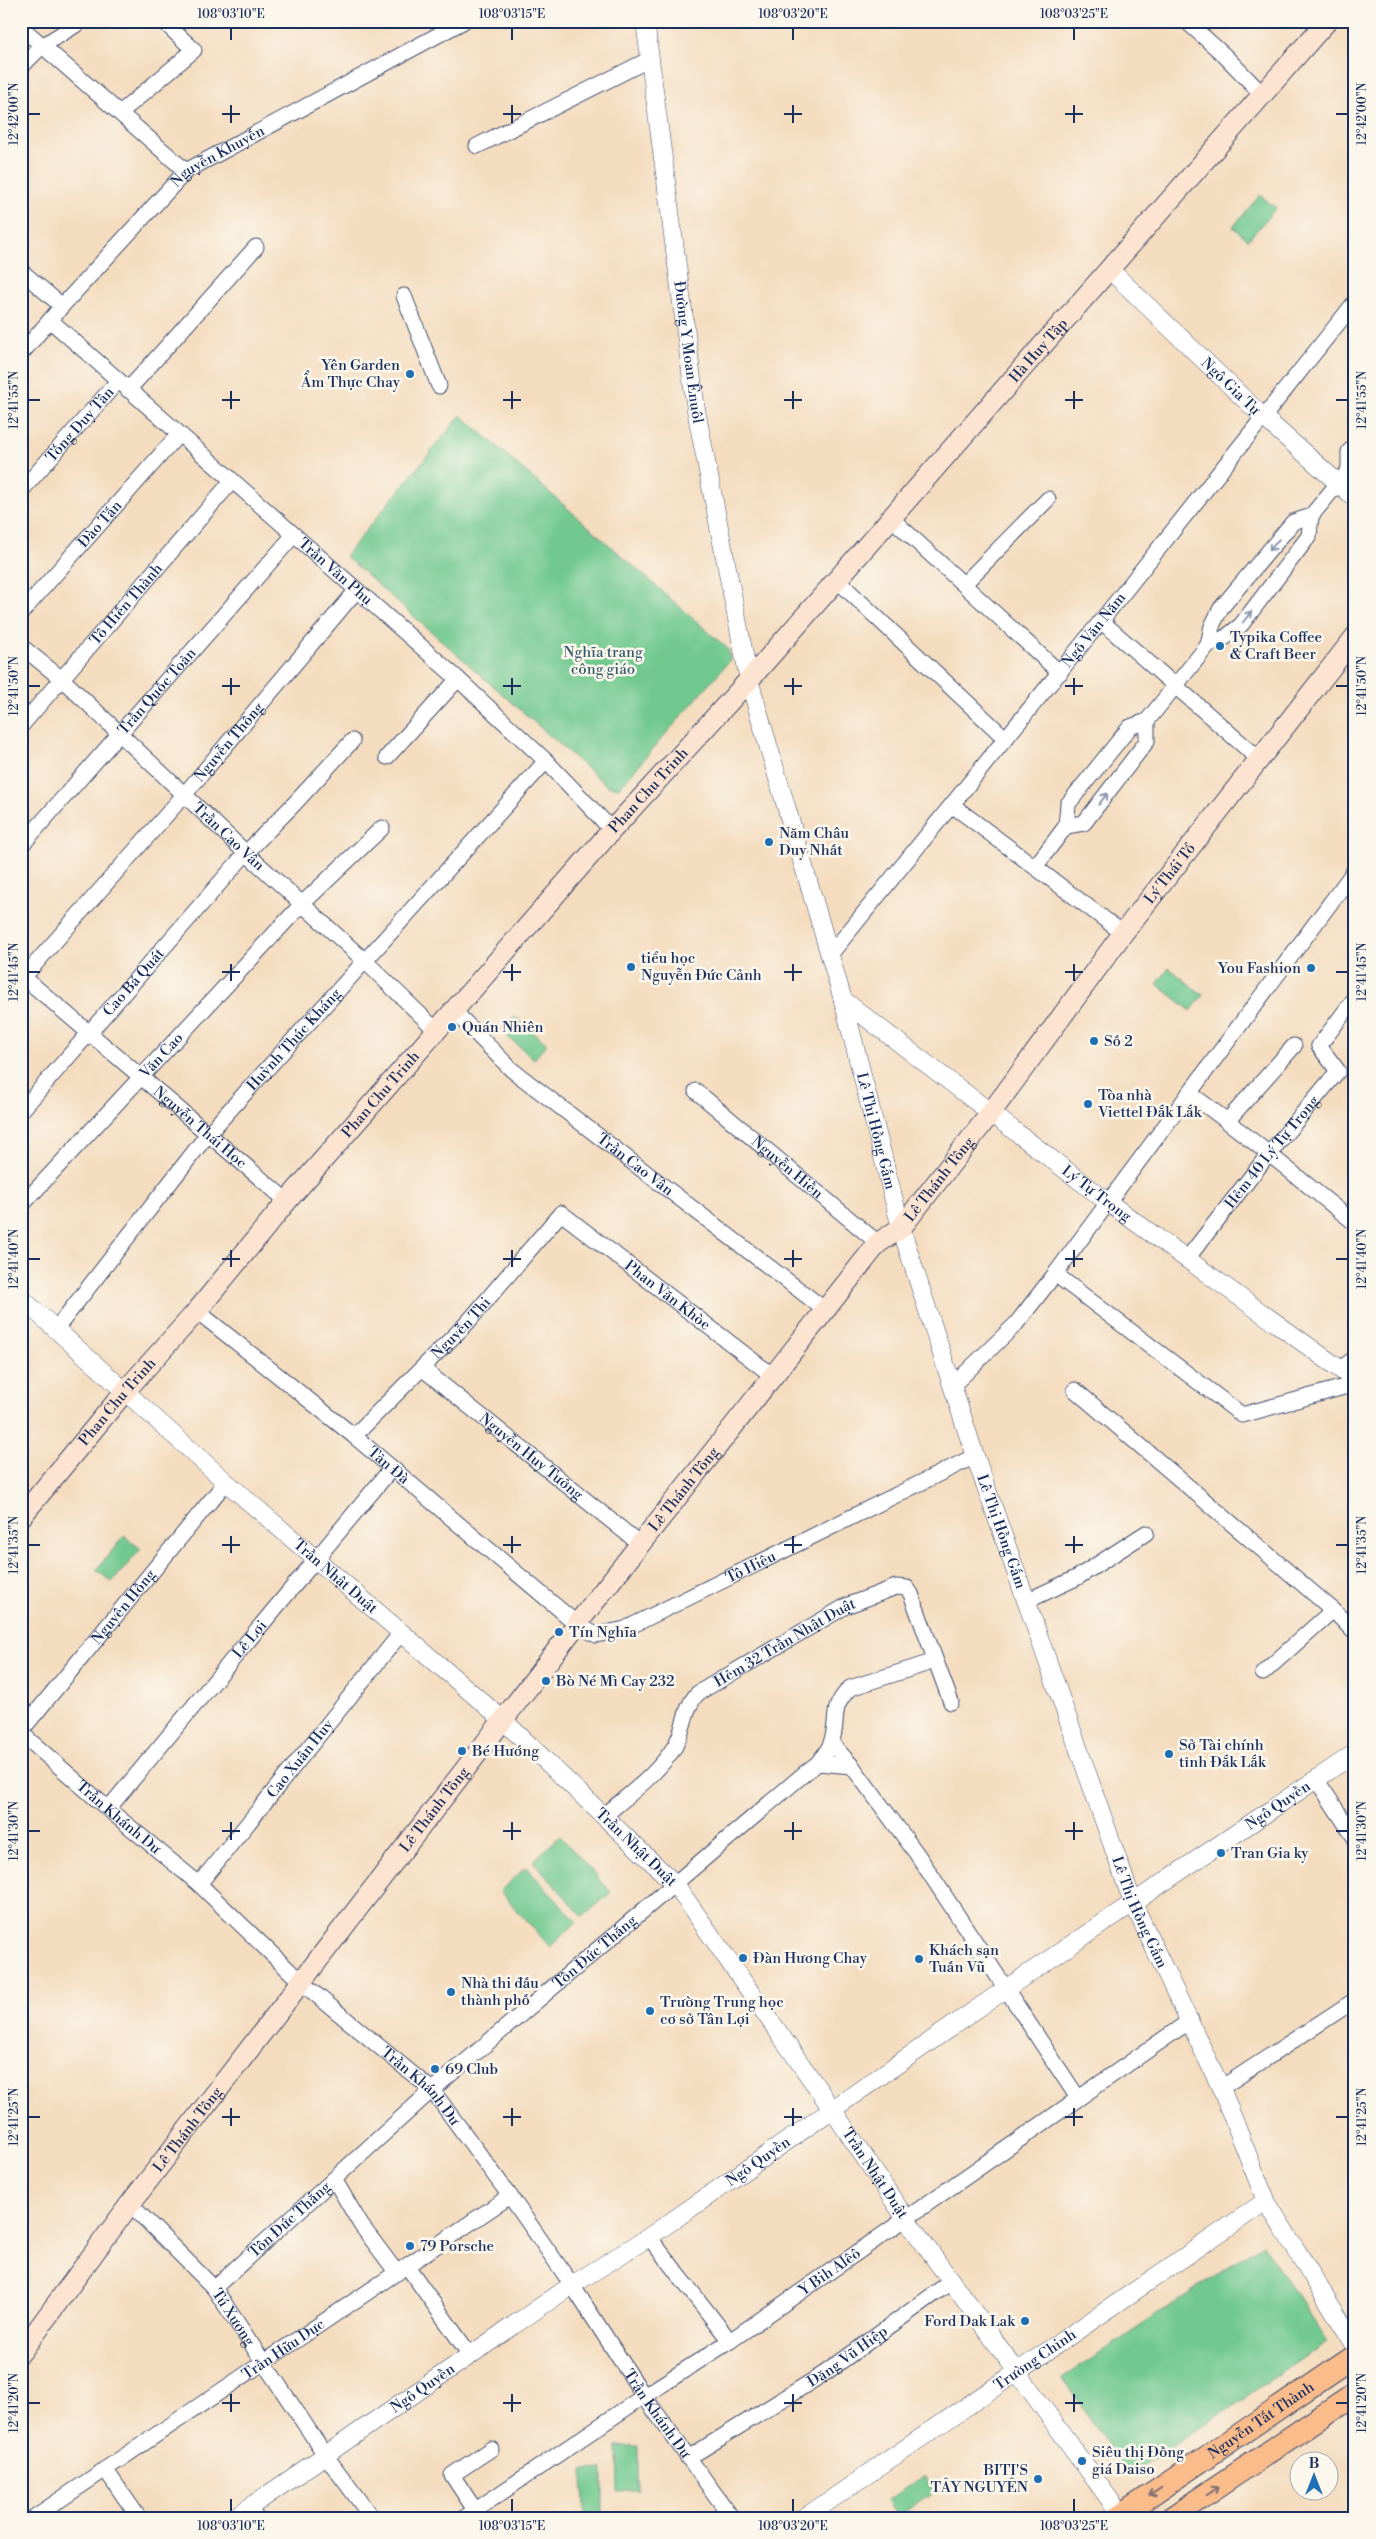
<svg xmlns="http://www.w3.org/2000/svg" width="1376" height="2539" font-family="'Libre Bodoni',serif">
<rect width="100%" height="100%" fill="#fbf7ec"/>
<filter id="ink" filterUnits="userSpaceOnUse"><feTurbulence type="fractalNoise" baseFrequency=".02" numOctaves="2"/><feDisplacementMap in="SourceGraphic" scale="10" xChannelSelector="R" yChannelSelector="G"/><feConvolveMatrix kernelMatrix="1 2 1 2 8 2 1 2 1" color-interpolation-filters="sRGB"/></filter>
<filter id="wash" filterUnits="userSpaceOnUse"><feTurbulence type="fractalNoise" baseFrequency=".0096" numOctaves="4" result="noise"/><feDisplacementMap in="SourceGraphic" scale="20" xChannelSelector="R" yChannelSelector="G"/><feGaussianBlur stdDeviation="1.12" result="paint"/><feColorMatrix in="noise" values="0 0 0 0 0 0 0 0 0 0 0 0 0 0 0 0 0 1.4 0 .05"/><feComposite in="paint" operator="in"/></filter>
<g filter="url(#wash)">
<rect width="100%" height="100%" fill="#f4dcbe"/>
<path fill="#71c98f" stroke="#467c76" d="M1260,195L1276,208L1248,240L1233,227Z
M461,415L728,649L730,660L619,788L607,786L345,556Z
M1169,968L1203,995L1191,1011L1157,984Z
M514,1016L547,1044L534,1059L501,1031Z
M124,1536L141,1549L112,1582L96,1570Z
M560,1836L611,1892L583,1917L533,1861Z
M526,1867L577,1922L550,1947L500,1891Z
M1262,2244L1328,2341L1129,2476L1062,2379Z
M617,2446H638V2491H618Z
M603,2469V2514H584L583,2470Z
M925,2476L935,2491L898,2515L888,2500Z"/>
</g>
<g filter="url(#ink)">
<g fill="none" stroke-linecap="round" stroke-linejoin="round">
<defs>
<g id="minor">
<path d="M1186,21L1224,55L1262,94"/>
<path d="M21,27L186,171"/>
<path d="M21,67L42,46L82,21"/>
<path d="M120,113L194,50L163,21"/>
<path d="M477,146L650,59"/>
<path d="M21,271L62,306"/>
<path d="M404,296L439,386"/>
<path id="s1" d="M51,321L458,679L546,761L612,830"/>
<path id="s2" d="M21,354L62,306L186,171L464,21"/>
<path d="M128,390L256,247"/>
<path d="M1349,470V452L1355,445"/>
<path id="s3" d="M21,491L118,381"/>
<path d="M891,518L1060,673"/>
<path d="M837,580L1006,739"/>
<path d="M964,584L1048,499"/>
<path id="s4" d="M21,613L179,434"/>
<path d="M1101,621L1259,759"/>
<path d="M1208,645L1226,637L1241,625L1309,536L1311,516"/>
<path id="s5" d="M21,646L63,680L246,853L366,962L436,1030"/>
<path id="s6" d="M21,726L232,481"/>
<path d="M387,757L458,679"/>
<path d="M952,805L1123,933"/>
<path d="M1066,826L1084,823L1147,741V721"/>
<path id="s7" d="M21,846L293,536"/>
<path d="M1035,867L1066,826L1068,804L1130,727L1147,721L1208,645L1212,626L1221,608L1293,522L1311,516L1349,470L1355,468"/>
<path id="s8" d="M829,956L1101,621L1355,302"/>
<path id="s9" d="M21,975L287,1201"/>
<path id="s10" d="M21,980L184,795L356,591"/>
<path id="s11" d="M454,1011L512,1070L824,1309"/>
<path id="s12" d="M696,1091L878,1243"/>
<path d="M1189,1093C1246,1133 1300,1180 1355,1223"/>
<path id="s13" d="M21,1111L246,853L295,803L352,741"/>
<path d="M1228,1120L1294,1046"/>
<path id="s14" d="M21,1206L302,904L382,828"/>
<path id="s15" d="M1186,1260L1268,1155L1338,1071L1319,1046L1355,998"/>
<path d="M1055,1274L1242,1415L1355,1384"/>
<path id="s16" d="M197,1311L354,1436L577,1624L596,1635L625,1629L975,1456"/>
<path id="s17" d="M56,1329L208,1134L546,761"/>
<path id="s18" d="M423,1369L640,1544"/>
<path d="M1340,1369L1355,1358"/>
<path d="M953,1385L1016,1324L1055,1274L1355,870"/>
<path d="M1075,1390L1333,1610L1355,1633"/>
<path id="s19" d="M354,1436L468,1322L561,1213L773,1376"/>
<path d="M1027,1601L1078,1577L1146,1533"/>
<path d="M1263,1673L1333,1610"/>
<path id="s20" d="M21,1731L226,1482"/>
<path id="s21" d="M21,1733L108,1809L199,1884L302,1983L432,2090L510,2196L572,2285L644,2396L732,2518"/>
<path d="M831,1743L852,1766L917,1854L1078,2098"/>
<path d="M818,1763C822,1757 829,1750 831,1743C840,1720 828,1710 850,1688L935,1661"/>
<path d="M1316,1779L1355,1838"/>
<path id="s22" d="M108,1809L392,1468"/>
<path id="s23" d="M604,1816C628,1795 658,1774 675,1746C685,1729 684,1707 698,1693L846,1606L896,1587L907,1588L911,1594L951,1702"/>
<path id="s24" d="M199,1884L401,1633"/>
<path d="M1221,2088L1355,2000"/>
<path d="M334,2179L361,2225L397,2273"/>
<path id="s25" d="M130,2204L214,2288L326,2456L372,2518"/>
<path d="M649,2237L730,2341"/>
<path d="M407,2266L470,2355"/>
<path id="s26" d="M214,2288L432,2090L805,1773L818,1763L852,1766"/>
<path id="s27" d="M688,2458L825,2373L952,2281"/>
<path d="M105,2469L139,2518"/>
<path d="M249,2507L256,2518"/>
<path d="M475,2510L452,2475L491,2449"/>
<path id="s28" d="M33,2518L510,2196"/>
<path id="s29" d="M464,2518L644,2396L730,2341L1191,2020"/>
</g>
<g id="tertiary">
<path id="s30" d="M645,21L696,410L749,680L843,1000L901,1228L975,1456L1133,1903L1221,2088L1266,2201L1355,2345"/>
<path id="s31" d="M1109,269L1262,416L1355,498"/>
<path id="s32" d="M843,1000L1109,1203L1355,1380"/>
<path id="s33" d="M21,1298L226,1482L503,1720L675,1884L832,2109L906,2219L1121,2515"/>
<path id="s34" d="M234,2518L572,2285L649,2237L1007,1988L1355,1753"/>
<path id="s35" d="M804,2518L1266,2201"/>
</g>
<g id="secondary">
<path id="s36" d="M21,1517L126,1390L197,1311L287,1201L612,830L749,680L1327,21"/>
<path id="s37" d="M21,2352L130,2204L577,1624L878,1243L901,1228L990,1114L1123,933L1355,637"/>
</g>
<g id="primary">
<path id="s38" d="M1117,2518L1355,2356"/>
<path d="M1171,2518L1355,2394"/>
</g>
</defs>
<use href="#minor" stroke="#3c496c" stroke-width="17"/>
<use href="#tertiary" stroke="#3c496c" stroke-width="19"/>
<use href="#secondary" stroke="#3c496c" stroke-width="22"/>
<use href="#primary" stroke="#3c496c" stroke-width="24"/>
<use href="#minor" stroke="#fff" stroke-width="15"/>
<use href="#tertiary" stroke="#fff" stroke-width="18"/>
<use href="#secondary" stroke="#fde4d1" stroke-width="20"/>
<use href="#primary" stroke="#fabc8b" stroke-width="22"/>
</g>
<defs><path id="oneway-shaft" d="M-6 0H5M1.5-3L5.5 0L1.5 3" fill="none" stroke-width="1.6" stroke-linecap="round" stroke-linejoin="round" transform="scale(1.25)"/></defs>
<g stroke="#8d97ae">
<use href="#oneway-shaft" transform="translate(1274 545) rotate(130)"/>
<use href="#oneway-shaft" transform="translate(1247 617) rotate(-53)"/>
<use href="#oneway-shaft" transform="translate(1103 799) rotate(-52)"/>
</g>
<g stroke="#7f6e72">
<use href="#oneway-shaft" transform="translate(1212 2491) rotate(-34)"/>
<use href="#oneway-shaft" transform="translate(1155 2492) rotate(146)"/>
</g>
</g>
<path fill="none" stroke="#1b2f5e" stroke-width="2" d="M231,28V40M512,28V40M793,28V40M1074,28V40M231,105V123M512,105V123M793,105V123M1074,105V123M28,114H40M222,114H240M503,114H521M784,114H802M1065,114H1083M1336,114H1348M231,391V409M512,391V409M793,391V409M1074,391V409M28,400H40M222,400H240M503,400H521M784,400H802M1065,400H1083M1336,400H1348M231,678V695M512,678V695M793,678V695M1074,678V695M28,686H40M222,686H240M503,686H521M784,686H802M1065,686H1083M1336,686H1348M231,964V981M512,964V981M793,964V981M1074,964V981M28,972H40M222,972H240M503,972H521M784,972H802M1065,972H1083M1336,972H1348M231,1250V1267M512,1250V1267M793,1250V1267M1074,1250V1267M28,1259H40M222,1259H240M503,1259H521M784,1259H802M1065,1259H1083M1336,1259H1348M231,1536V1553M512,1536V1553M793,1536V1553M1074,1536V1553M28,1545H40M222,1545H240M503,1545H521M784,1545H802M1065,1545H1083M1336,1545H1348M231,1822V1840M512,1822V1840M793,1822V1840M1074,1822V1840M28,1831H40M222,1831H240M503,1831H521M784,1831H802M1065,1831H1083M1336,1831H1348M231,2108V2126M512,2108V2126M793,2108V2126M1074,2108V2126M28,2117H40M222,2117H240M503,2117H521M784,2117H802M1065,2117H1083M1336,2117H1348M231,2394V2412M512,2394V2412M793,2394V2412M1074,2394V2412M28,2403H40M222,2403H240M503,2403H521M784,2403H802M1065,2403H1083M1336,2403H1348M231,2499V2512M512,2499V2512M793,2499V2512M1074,2499V2512"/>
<g fill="#1f6fb2" stroke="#fbf7ec" stroke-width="2">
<circle cx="410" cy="374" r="5"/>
<circle cx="1220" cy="646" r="5"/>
<circle cx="769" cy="842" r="5"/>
<circle cx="631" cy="967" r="5"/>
<circle cx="1311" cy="968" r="5"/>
<circle cx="452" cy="1027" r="5"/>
<circle cx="1094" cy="1041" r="5"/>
<circle cx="1088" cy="1104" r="5"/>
<circle cx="559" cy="1632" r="5"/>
<circle cx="546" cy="1681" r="5"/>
<circle cx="462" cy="1751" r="5"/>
<circle cx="1169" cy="1754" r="5"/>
<circle cx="1221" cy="1853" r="5"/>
<circle cx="743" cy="1958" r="5"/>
<circle cx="919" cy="1959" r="5"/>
<circle cx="451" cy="1992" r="5"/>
<circle cx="650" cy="2011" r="5"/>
<circle cx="435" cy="2069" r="5"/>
<circle cx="410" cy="2246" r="5"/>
<circle cx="1025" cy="2321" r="5"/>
<circle cx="1082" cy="2461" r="5"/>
<circle cx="1038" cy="2479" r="5"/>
</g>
<g text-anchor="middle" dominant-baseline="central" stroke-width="5" stroke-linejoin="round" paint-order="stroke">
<g font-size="15" fill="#1b2f5e" stroke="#fbf7ec">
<text stroke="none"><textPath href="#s2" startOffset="281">Nguyễn Khuyến</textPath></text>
<text stroke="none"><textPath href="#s36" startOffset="1548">Hà Huy Tập</textPath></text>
<text stroke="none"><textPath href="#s30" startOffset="334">Đường Y Moan Ênuôl</textPath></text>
<text stroke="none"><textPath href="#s31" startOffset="169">Ngô Gia Tự</textPath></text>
<text stroke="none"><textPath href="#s3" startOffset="89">Tống Duy Tân</textPath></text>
<text stroke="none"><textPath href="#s4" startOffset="119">Đào Tấn</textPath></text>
<text stroke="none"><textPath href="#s1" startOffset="379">Trần Văn Phụ</textPath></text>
<text stroke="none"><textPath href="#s6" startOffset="161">Tô Hiến Thành</textPath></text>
<text stroke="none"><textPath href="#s8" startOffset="420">Ngô Văn Năm</textPath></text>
<text stroke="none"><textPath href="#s7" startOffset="206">Trần Quốc Toản</textPath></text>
<text stroke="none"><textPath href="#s10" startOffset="316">Nguyễn Thông</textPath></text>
<text stroke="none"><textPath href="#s36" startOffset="960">Phan Chu Trinh</textPath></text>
<text stroke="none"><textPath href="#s5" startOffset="282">Trần Cao Vân</textPath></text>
<text stroke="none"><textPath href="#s37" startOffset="1874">Lý Thái Tổ</textPath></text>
<text stroke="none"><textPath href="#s13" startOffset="171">Cao Bá Quát</textPath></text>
<text stroke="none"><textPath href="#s17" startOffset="375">Huỳnh Thúc Kháng</textPath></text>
<text stroke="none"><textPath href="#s14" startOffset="206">Văn Cao</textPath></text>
<text stroke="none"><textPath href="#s36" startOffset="555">Phan Chu Trinh</textPath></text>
<text stroke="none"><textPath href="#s9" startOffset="235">Nguyễn Thái Học</textPath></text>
<text stroke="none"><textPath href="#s30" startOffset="1136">Lê Thị Hồng Gấm</textPath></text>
<text stroke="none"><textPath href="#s15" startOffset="138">Hẻm 40 Lý Tự Trọng</textPath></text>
<text stroke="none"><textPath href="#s11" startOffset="238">Trần Cao Vân</textPath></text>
<text stroke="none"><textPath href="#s12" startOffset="119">Nguyễn Hiền</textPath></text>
<text stroke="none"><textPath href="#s37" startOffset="1491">Lê Thánh Tông</textPath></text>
<text stroke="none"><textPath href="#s32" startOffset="319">Lý Tự Trọng</textPath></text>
<text stroke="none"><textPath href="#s19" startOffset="439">Phan Văn Khòe</textPath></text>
<text stroke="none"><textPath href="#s19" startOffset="152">Nguyễn Thi</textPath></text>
<text stroke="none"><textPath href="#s36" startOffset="150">Phan Chu Trinh</textPath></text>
<text stroke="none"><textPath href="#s18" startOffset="139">Nguyễn Huy Tưởng</textPath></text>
<text stroke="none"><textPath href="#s16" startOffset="246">Tản Đà</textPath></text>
<text stroke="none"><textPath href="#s37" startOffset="1088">Lê Thánh Tông</textPath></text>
<text stroke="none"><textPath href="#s30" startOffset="1556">Lê Thị Hồng Gấm</textPath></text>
<text stroke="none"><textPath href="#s16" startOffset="684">Tô Hiệu</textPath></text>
<text stroke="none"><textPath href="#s33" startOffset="420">Trần Nhật Duật</textPath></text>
<text stroke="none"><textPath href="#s20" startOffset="161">Nguyên Hồng</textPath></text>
<text stroke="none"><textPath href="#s22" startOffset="221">Lê Lợi</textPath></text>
<text stroke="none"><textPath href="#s23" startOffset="259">Hẻm 32 Trần Nhật Duật</textPath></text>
<text stroke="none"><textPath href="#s24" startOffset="161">Cao Xuân Huy</textPath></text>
<text stroke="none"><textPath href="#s34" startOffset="1264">Ngô Quyền</textPath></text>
<text stroke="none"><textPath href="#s37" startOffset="682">Lê Thánh Tông</textPath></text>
<text stroke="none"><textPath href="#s21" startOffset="129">Trần Khánh Dư</textPath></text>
<text stroke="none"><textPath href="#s33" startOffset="825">Trần Nhật Duật</textPath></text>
<text stroke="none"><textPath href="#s30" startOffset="1961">Lê Thị Hồng Gấm</textPath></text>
<text stroke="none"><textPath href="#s26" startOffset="508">Tôn Đức Thắng</textPath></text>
<text stroke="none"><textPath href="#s21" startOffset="534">Trần Khánh Dư</textPath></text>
<text stroke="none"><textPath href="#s37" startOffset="278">Lê Thánh Tông</textPath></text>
<text stroke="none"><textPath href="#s34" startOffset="634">Ngô Quyền</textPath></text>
<text stroke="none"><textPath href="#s33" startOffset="1230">Trần Nhật Duật</textPath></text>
<text stroke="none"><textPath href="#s26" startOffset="102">Tôn Đức Thắng</textPath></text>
<text stroke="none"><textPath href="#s29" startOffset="441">Y Bih Alêô</textPath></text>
<text stroke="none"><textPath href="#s25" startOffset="154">Tú Xương</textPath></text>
<text stroke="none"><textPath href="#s28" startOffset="302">Trần Hữu Dực</textPath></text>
<text stroke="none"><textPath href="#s27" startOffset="189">Đặng Vũ Hiệp</textPath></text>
<text stroke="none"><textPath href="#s35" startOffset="280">Trường Chinh</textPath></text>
<text stroke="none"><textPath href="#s34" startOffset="229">Ngô Quyền</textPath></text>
<text stroke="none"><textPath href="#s21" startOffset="939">Trần Khánh Dư</textPath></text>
<text stroke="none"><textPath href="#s38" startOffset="174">Nguyễn Tất Thành</textPath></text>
</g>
<g font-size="15" fill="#1b2f5e" stroke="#fbf7ec" text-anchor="start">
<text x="400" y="365" text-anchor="end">Yên Garden<tspan x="400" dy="17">Ẩm Thực Chay</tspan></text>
<text x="1230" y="637">Typika Coffee<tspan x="1230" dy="17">&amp; Craft Beer</tspan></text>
<text x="779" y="833">Năm Châu<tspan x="779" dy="17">Duy Nhất</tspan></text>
<text x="641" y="958">tiểu học<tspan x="641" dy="17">Nguyễn Đức Cảnh</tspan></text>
<text x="1301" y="968" text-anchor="end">You Fashion</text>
<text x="462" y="1027">Quán Nhiên</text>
<text x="1104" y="1041">Số 2</text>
<text x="1098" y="1095">Tòa nhà<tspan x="1098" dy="17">Viettel Đắk Lắk</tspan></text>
<text x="569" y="1632">Tín Nghĩa</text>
<text x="556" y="1681">Bò Né Mì Cay 232</text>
<text x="1179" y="1745">Sở Tài chính<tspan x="1179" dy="17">tỉnh Đắk Lắk</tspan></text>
<text x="472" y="1751">Bé Hướng</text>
<text x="1231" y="1853">Tran Gia ky</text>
<text x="929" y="1950">Khách sạn<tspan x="929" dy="17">Tuấn Vũ</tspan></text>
<text x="753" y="1958">Đàn Hương Chay</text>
<text x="461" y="1983">Nhà thi đấu<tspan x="461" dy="17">thành phố</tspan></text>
<text x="660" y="2002">Trường Trung học<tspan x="660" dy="17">cơ sở Tân Lợi</tspan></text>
<text x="445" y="2069">69 Club</text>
<text x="420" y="2246">79 Porsche</text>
<text x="1015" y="2321" text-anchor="end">Ford Dak Lak</text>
<text x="1092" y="2452">Siêu thị Đồng<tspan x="1092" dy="17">giá Daiso</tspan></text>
<text x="1028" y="2470" text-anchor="end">BITI'S<tspan x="1028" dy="17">TÂY NGUYÊN</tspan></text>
</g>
<g font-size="15" fill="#355d6d" stroke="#fbf7ec">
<text x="603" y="652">Nghĩa trang<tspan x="603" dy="17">công giáo</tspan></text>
</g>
</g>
<rect width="1376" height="2539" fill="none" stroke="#fbf7ec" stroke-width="55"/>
<g transform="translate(1314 2476)"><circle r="24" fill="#fbf7ec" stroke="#a1a7b3"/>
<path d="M0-4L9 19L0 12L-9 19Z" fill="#1f6fb2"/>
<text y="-8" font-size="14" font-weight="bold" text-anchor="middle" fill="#1b2f5e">B</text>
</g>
<rect x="28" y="28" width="1320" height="2484" fill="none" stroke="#1b2f5e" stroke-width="2"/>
<g font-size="12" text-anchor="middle" fill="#1b2f5e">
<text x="231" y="18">108°03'10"E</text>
<text x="512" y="18">108°03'15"E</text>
<text x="793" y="18">108°03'20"E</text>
<text x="1074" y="18">108°03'25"E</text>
<text transform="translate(14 114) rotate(-90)" y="4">12°42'00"N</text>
<text transform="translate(1362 114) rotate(-90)" y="4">12°42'00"N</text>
<text transform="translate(14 400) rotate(-90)" y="4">12°41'55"N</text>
<text transform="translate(1362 400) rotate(-90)" y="4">12°41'55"N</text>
<text transform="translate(14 686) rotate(-90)" y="4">12°41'50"N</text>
<text transform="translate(1362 686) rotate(-90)" y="4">12°41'50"N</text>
<text transform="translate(14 972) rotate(-90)" y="4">12°41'45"N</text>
<text transform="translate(1362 972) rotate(-90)" y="4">12°41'45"N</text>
<text transform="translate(14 1259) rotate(-90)" y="4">12°41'40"N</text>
<text transform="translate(1362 1259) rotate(-90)" y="4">12°41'40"N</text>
<text transform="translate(14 1545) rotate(-90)" y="4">12°41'35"N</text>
<text transform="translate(1362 1545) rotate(-90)" y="4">12°41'35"N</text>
<text transform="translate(14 1831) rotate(-90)" y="4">12°41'30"N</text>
<text transform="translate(1362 1831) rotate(-90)" y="4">12°41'30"N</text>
<text transform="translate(14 2117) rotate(-90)" y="4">12°41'25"N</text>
<text transform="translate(1362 2117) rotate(-90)" y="4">12°41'25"N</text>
<text transform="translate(14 2403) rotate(-90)" y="4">12°41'20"N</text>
<text transform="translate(1362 2403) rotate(-90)" y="4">12°41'20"N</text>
<text x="231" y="2530">108°03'10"E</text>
<text x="512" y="2530">108°03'15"E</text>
<text x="793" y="2530">108°03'20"E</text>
<text x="1074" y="2530">108°03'25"E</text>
</g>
</svg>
